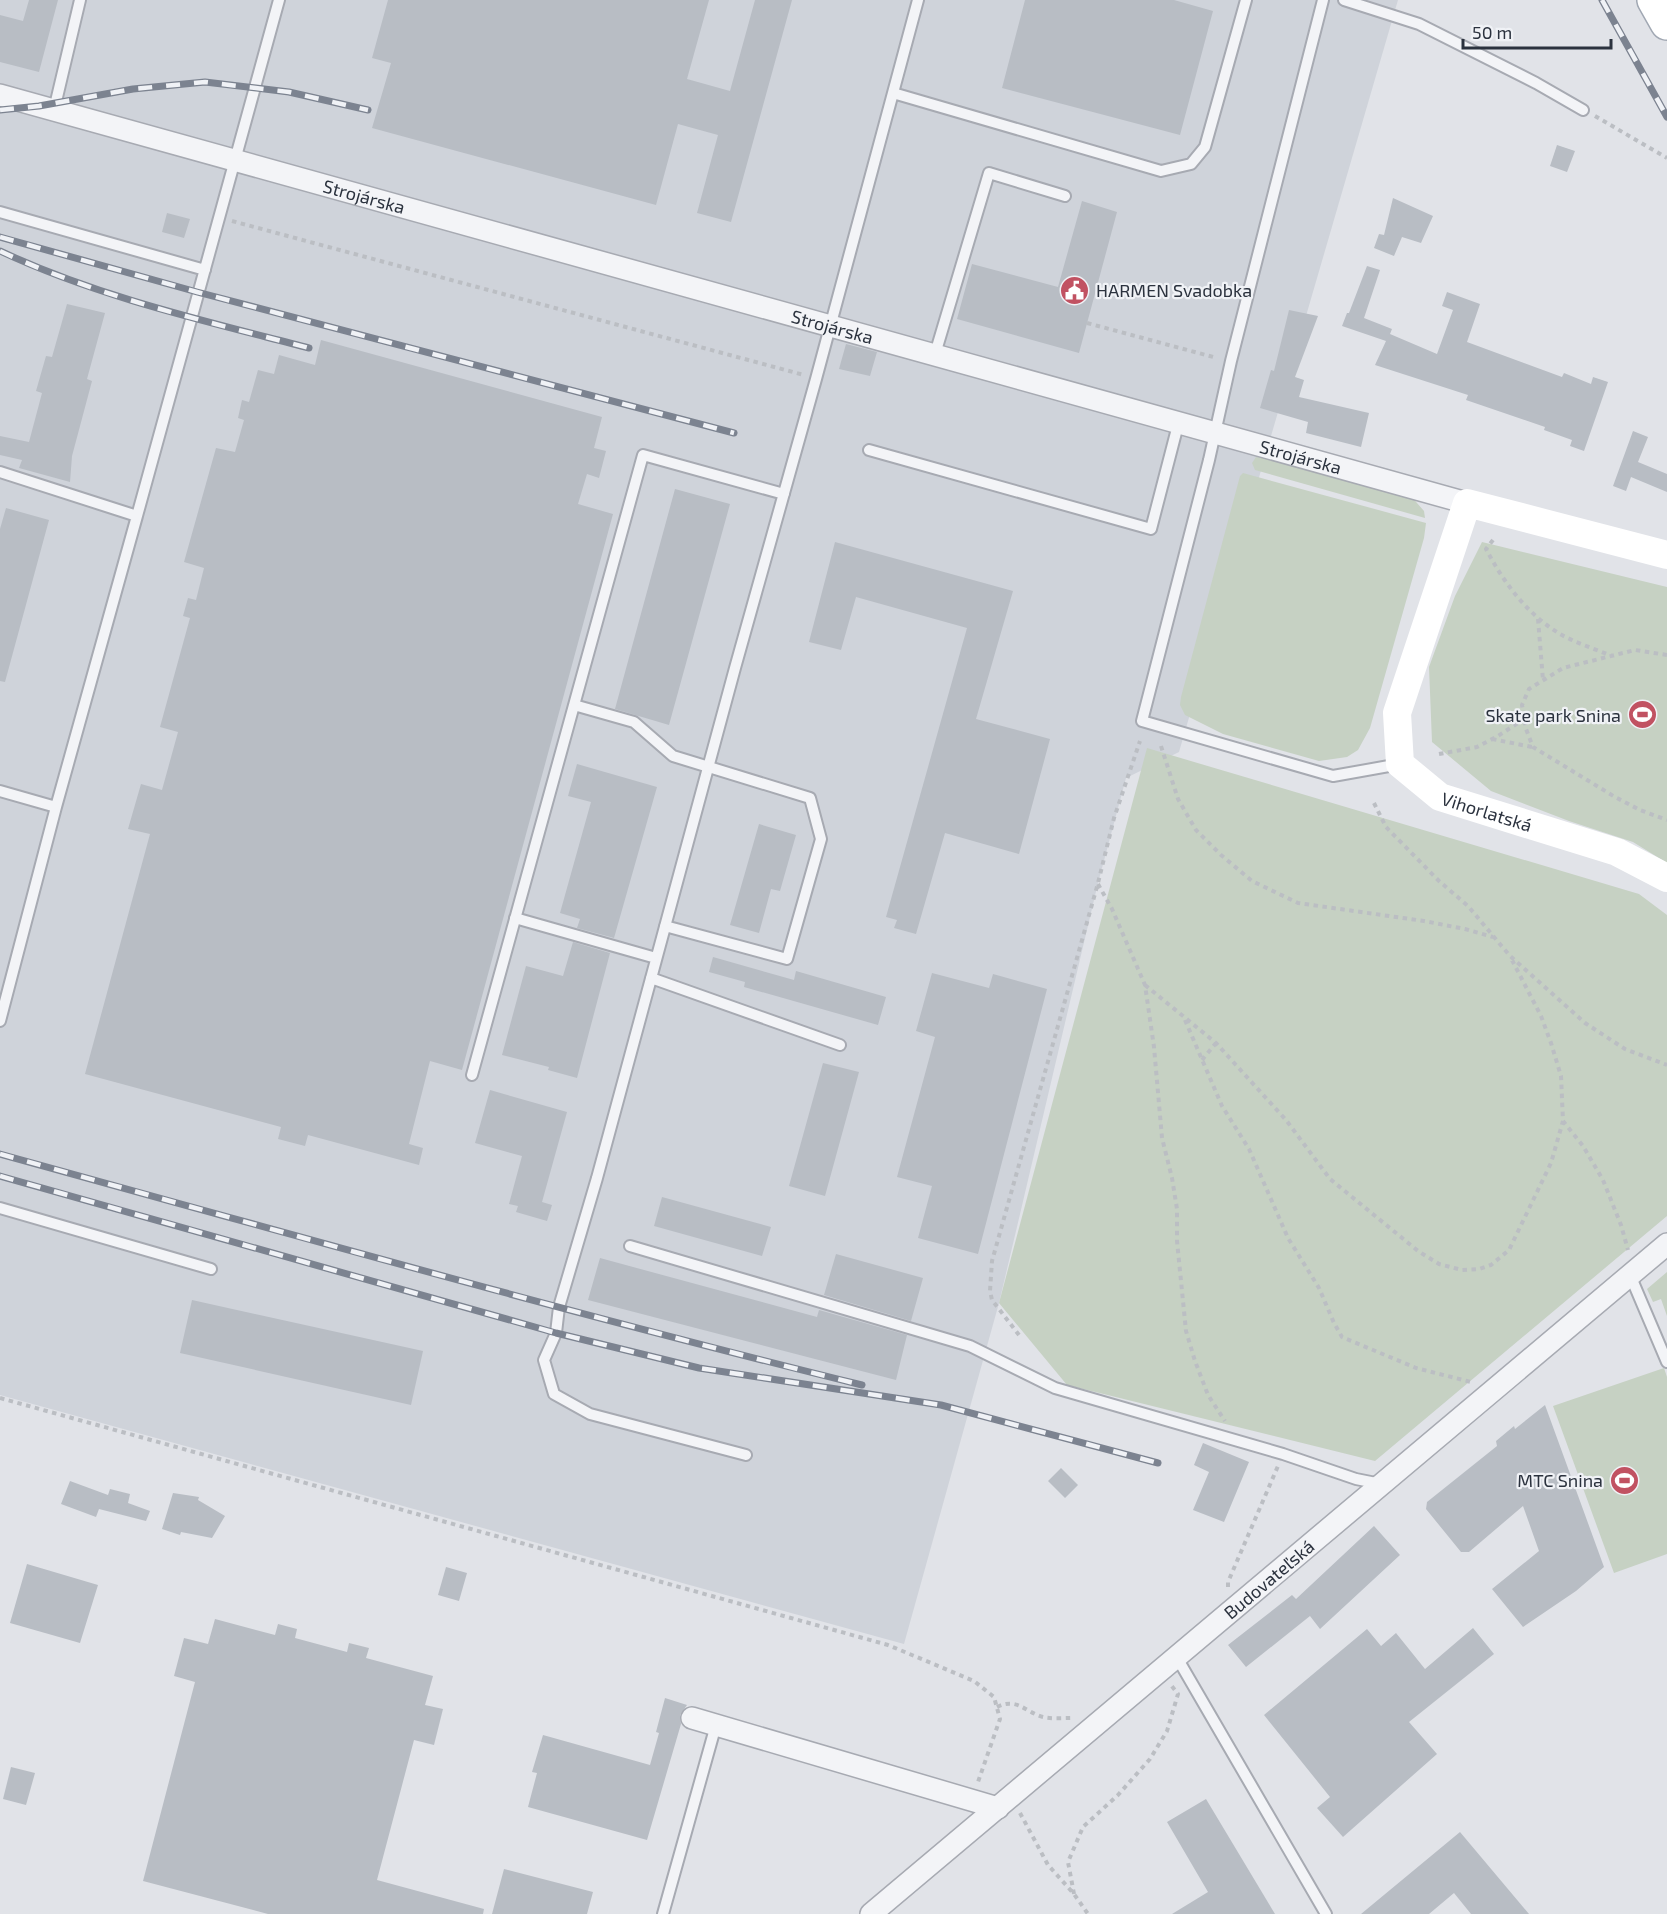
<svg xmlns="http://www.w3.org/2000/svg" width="1667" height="1914" font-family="'Exo 2',sans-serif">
<rect width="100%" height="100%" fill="#e1e3e8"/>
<path fill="#cfd3da" d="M0,0H1398L1179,752L1126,778L1098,883L999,1303L904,1644L0,1395Z"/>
<path fill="#c6d1c3" d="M1256,457L1269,458L1410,495L1424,511L1425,518L1255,470L1252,463Z
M1243,473L1426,523L1424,538L1370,728L1358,750L1347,757L1319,761L1223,734L1185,715L1180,705L1181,697L1240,476Z
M1482,542L1667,587V863L1633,842L1569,821L1491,791L1432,742L1429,667L1455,596Z
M1147,748L1639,894L1667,915V1216L1375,1461L1067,1385L999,1303Z
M1667,1272V1316L1661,1299L1653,1302L1647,1289Z
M1664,1368L1667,1377V1554L1614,1573L1553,1406Z"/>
<path fill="#b8bdc4" d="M29,0H58L39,72L0,62V15L23,21Z
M388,0H709L687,79L730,91L755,0H792L731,222L697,213L718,135L678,124L656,205L372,128L391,63L372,58Z
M1025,0H1174L1213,11L1180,135L1002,88Z
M1557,145L1575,151L1567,172L1550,166Z
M1393,198L1433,216L1421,243L1402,237L1394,256L1374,248L1379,234L1384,235Z
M1082,201L1117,212L1079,353L957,319L972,264L1058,287Z
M167,213L190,219L184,238L162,232Z
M1367,266L1380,270L1364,318L1392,329L1390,334L1437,354L1453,310L1442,306L1447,292L1480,304L1467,342L1562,377L1564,373L1591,384L1593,377L1608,382L1584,451L1570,446L1572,440L1544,430L1545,427L1466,400L1468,395L1375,365L1386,341L1342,326L1347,313H1349Z
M67,304L105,313L87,379L92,381L72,456L70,482L19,468L22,460L0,455V436L29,442L42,393L36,391L46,356L52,357Z
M1289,310L1318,316L1295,377L1304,380L1299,397L1369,413L1361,447L1306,433L1308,422L1260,408L1271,370L1274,371Z
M321,340L602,417L594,448L606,451L599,478L587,474L578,504L613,514L462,1070L430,1061L409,1144L423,1148L419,1165L308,1135L305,1146L278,1139L281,1127L85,1074L150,834L128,829L141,784L162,790L178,732L160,727L190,618L183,616L188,598L196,600L204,568L184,562L216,448L235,452L244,420L238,418L242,400L249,402L258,370L274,374L279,355L315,365Z
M846,344L877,352L870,376L839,369Z
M1633,431L1648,437L1638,462L1667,474V492L1631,477L1626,491L1613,486Z
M675,489L730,504L669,725L615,709Z
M6,508L49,520L5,682L0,681V529Z
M835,542L1013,591L976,719L1050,739L1019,854L945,833L916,934L894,928L897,920L886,917L967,628L856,597L841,650L809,642Z
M577,764L657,787L614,938L577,928L580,919L560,913L591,802L568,796Z
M759,824L796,835L780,891L771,889L759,933L730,925Z
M573,942L610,953L577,1078L548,1070L549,1067L502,1055L526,966L563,976Z
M713,957L794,980L796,971L886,997L878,1025L744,987L745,982L709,972Z
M932,973L989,988L993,974L1047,989L978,1254L918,1238L932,1186L897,1177L935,1037L916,1031Z
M823,1063L859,1072L825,1196L789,1186Z
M490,1090L567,1112L542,1202L552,1205L547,1221L516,1212L518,1206L509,1204L522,1156L475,1143Z
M662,1197L771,1227L762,1256L654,1226Z
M836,1254L923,1278L911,1321L824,1295Z
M600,1258L817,1317L819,1310L907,1335L896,1380L588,1300Z
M192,1300L423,1351L411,1405L180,1353Z
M1545,1405L1604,1567L1576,1591L1523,1627L1492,1589L1539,1551L1523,1506L1469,1552H1461L1426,1509L1427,1502L1497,1446L1496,1441L1514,1426L1515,1429Z
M1203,1443L1249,1462L1224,1522L1193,1510L1209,1472L1194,1465Z
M1061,1468L1078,1485L1065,1498L1048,1481Z
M70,1481L108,1495L110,1489L130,1494L128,1503L150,1511L146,1521L99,1509L96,1517L61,1504Z
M173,1493L199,1497L198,1500L225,1516L212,1538L181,1532L180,1535L162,1529Z
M1374,1526L1400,1555L1320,1629L1310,1616L1246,1667L1228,1645L1292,1595L1296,1599Z
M27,1564L98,1585L80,1643L10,1623Z
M446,1567L467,1573L459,1601L438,1595Z
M215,1619L275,1635L278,1624L297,1629L295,1638L347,1652L349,1643L369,1648L366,1658L433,1676L425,1705L443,1709L434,1745L414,1740L377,1880L484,1909L483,1914H268L143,1881L195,1682L174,1676L184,1638L208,1644Z
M1473,1628L1494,1654L1409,1722L1437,1754L1343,1837L1317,1808L1330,1797L1264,1715L1367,1629L1381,1646L1396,1633L1425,1669Z
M665,1698L687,1705L680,1715L681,1724L647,1840L528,1807L537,1773L532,1772L543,1735L650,1765L659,1733L656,1732Z
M11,1767L35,1773L26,1805L3,1799Z
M1206,1799L1275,1914H1172L1208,1892L1167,1822Z
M1460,1832L1529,1914H1471L1454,1893L1429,1914H1361Z
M504,1869L593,1892L587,1914H492Z"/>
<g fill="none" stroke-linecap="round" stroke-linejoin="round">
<defs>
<path id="lane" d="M1323,0L1231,361L1209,460L1142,721L1333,776L1400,764
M1344,0L1419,24L1536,83L1583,110
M893,93L1161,171L1191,164L1205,147L1246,0
M54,110L80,0
M0,212L205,270
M935,354L989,173L1065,196
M869,450L1151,529L1179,421
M0,472L137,516L279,0
M574,705L634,722L673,756L810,798L821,839L787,959L665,926
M0,791L56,807L0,1021
M56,807L137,516
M515,918L656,958
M651,978L840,1045
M472,1075L643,455L784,494
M0,1208L211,1269
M630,1246L970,1346L1055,1388L1283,1454L1356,1479L1381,1484
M1630,1275L1667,1362
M746,1455L590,1414L554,1394L544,1360L556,1333L559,1307L597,1178L735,668L816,379L918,0
M1176,1656L1326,1914
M663,1914L716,1725"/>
<g id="street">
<path id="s1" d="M0,95L1467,503"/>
<path d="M692,1718L998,1808"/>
<path id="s2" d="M871,1914L1667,1244"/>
</g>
<path id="primary" d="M1654,0L1667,23"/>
</defs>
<use href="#lane" stroke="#a7aab2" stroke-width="14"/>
<use href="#street" stroke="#a7aab2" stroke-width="24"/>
<use href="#primary" stroke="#a1a8b3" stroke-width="36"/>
<path stroke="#bbbec3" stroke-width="4" stroke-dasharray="4.5 4.5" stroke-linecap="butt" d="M1595,116L1667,158
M232,221L804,375
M1087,323L1217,358
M1493,540L1486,549C1504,583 1527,614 1560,634C1576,643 1595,649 1612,656
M1538,619L1543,680
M1667,655L1635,650L1563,668L1529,689L1522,705L1526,729L1533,747L1615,797L1640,810L1667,820
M1492,739L1532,747
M1161,746L1178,799L1196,830L1221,855L1252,881L1298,903L1424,921L1465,929L1493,937
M1439,754L1477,747L1498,736L1524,719
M1374,803L1386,827L1439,881L1468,906L1510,956L1585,1023L1625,1049L1667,1065
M1098,884L1112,909L1145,985L1154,1047L1162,1138L1172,1178L1177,1209V1241L1186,1331L1195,1361L1208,1395L1225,1421
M1512,960L1541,1016L1551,1043L1561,1076L1563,1121L1583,1146L1603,1180L1621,1225L1628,1250
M1145,985L1216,1043L1286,1120L1330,1179L1418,1251L1439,1264L1462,1270L1479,1269L1491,1265L1509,1250L1551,1163L1563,1121
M1185,1020L1222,1106L1249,1149L1288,1238L1319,1288L1334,1323L1342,1337L1416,1368L1471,1382
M1202,1060L1216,1043
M1019,1335L992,1300L990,1291L992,1261L1098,883L1114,818L1140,741
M0,1398L888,1645L974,1681L994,1697L1000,1719L978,1782
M1228,1587V1582L1278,1466
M997,1707C1017,1697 1025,1712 1043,1717C1051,1719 1063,1718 1072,1718
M1020,1813L1048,1865L1074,1894L1088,1914
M1074,1894L1068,1862L1083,1827L1118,1795L1150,1759L1167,1731L1178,1694L1171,1685"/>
<use href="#lane" stroke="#f3f4f7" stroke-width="10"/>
<use href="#street" stroke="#f3f4f7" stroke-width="21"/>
<path stroke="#fff" stroke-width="28" id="s3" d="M1667,555L1467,503L1397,713L1400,764L1440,797L1617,852L1667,878"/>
<use href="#primary" stroke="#fff" stroke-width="33"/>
<defs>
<path id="rail" d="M1602,0L1667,117
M0,110L39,106L133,89L205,82L289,92L368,110
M0,237L197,292L734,433
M0,251C98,297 205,321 309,348
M0,1154C287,1233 573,1314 862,1385
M0,1176L556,1333L699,1368L941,1405L1158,1463"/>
</defs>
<use href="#rail" stroke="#7c8390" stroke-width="7"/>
<use href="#rail" stroke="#f0f2f6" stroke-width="4.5" stroke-dasharray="14" stroke-linecap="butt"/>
</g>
<defs>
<symbol id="civic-disc" viewBox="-11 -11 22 22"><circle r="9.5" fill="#c15262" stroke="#f0f2f6"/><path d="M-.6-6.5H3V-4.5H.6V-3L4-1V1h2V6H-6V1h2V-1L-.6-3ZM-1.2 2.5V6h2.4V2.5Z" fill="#fff"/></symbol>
<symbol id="stadium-disc" viewBox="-11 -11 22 22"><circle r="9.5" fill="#c15262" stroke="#f0f2f6"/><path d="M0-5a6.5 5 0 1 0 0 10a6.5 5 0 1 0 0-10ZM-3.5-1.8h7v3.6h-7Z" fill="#fff"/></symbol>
</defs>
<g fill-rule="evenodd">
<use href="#civic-disc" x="1058" y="274" width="33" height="33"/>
<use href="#stadium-disc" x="1626" y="698" width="33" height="33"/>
<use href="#stadium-disc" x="1608" y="1464" width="33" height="33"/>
</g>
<g text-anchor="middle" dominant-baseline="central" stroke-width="4.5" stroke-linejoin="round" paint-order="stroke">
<g font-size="18" fill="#2b323e" stroke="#f0f2f6">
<text stroke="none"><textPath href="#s1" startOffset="378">Strojárska</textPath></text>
<text stroke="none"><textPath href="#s1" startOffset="864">Strojárska</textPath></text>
<text stroke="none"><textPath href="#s1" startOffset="1350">Strojárska</textPath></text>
<text stroke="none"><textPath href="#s3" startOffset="580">Vihorlatská</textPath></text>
<text stroke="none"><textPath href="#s2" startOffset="520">Budovateľská</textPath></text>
</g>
<g font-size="18" fill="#2b323e" stroke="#f0f2f6" text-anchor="end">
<text x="1096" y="290" text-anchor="start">HARMEN Svadobka</text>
<text x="1621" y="715">Skate park Snina</text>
<text x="1603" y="1480">MTC Snina</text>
</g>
</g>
<path d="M1463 39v9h148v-9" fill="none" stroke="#2b323e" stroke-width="3"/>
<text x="1472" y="39" font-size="18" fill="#2b323e" stroke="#f0f2f6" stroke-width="4.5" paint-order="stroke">50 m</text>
</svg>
